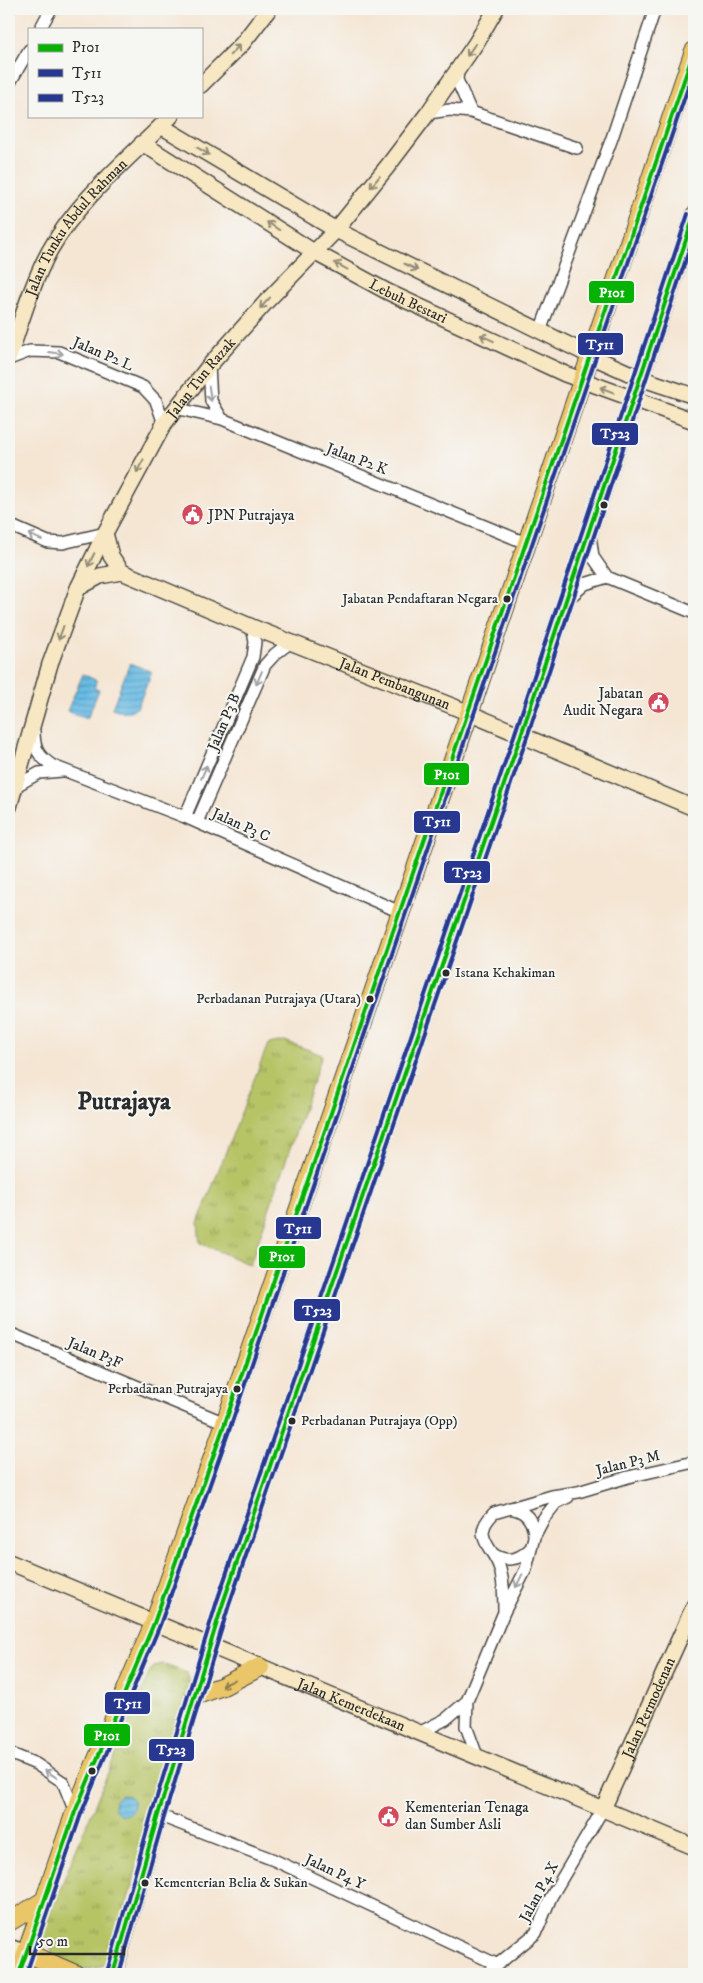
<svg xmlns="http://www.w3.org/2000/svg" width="703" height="1983" font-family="'IM FELL DW Pica',serif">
<defs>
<pattern id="grass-tufts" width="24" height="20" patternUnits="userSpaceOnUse" patternTransform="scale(1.25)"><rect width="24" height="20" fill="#b7c466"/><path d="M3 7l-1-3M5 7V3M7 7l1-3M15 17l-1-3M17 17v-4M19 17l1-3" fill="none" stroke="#959f54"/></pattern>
<pattern id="water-rules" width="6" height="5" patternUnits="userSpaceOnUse" patternTransform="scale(1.25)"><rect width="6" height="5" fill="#68bbe4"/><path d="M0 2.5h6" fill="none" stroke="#5698b9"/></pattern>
</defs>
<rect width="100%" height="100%" fill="#f6f6f2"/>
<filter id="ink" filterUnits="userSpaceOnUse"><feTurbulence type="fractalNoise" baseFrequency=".02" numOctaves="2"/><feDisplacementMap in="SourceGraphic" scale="10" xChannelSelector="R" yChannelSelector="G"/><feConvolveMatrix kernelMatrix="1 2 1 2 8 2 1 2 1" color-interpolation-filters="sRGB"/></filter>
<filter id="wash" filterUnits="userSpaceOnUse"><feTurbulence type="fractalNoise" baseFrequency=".0096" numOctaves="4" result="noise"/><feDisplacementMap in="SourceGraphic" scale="20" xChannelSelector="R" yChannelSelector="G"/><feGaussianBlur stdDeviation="1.12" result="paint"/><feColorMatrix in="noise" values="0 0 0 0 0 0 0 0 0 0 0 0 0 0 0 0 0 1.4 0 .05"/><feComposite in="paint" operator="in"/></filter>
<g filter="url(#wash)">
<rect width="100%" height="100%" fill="#f5e6d4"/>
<path fill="url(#grass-tufts)" stroke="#717848" d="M285,1041L322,1055L250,1265L200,1243L198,1223L268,1044Z
M162,1664L187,1673L190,1682L111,1959C87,1983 46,1961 43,1930L150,1671L155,1666Z"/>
<path fill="url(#water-rules)" stroke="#4a7388" d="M130,663L152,672L137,708L124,713L112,708Z
M83,674L97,681L94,688L99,690L87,719L67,711Z
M114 1805a10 10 0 1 1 20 0a10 10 0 1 1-20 0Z"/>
</g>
<g filter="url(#ink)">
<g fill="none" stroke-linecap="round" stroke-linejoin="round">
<defs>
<path id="street" d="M40,29L51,9
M9,84L29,50
M471,112L577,148
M428,113L450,110L471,112L457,80L458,69
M540,331L612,138L655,9
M9,359L30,351L59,352L143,387L156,401L164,424
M209,366L211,401L222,419
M175,408L222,419L526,543
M9,525L48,542L63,543L105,533
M590,535L593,557L607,577
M568,599L585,584L607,577L694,613
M34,731C34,749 38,756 53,766L185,817L400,912
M9,767L13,790
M16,786L39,773L62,771
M185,817L253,657L255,642L252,627
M197,822L265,665L275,654L291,642
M9,1333L225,1423
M509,1508C526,1510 534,1521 534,1537
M492,1553C505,1563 519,1560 530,1549
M504,1612C504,1597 504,1583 500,1569C494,1547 469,1537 494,1513L552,1496L578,1492L628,1477L694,1462
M419,1733L446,1719L467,1701
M9,1753L36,1764L63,1782L75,1812
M477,1756L466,1726L467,1701L504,1612L526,1569L534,1537L544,1518L556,1503L568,1497
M158,1815L274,1860L496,1964
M486,1974L536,1933L551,1897L603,1809"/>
<g id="secondary">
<path d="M201,85L242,44L269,9"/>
<path d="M161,126L336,230L591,356L640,378L694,396"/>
<path id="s1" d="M142,143L314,252L388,292L565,374L694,421"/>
<path id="s2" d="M9,357C21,322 32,283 50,250C80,197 129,159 171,116"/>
<path id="s3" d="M105,533L111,556L122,572L252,627L452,706L694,808"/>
<path d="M78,588L100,576L122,572"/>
<path id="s4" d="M9,807L50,664L78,588L105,533L164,424L209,366L266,302L336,230L387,167L428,113L476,43L496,9"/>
<path id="s5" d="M9,1562L694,1847"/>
<path id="s6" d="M603,1809L694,1606"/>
<path d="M9,1947L27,1953"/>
</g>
<path id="primary" d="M194,1696L223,1686L260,1667
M9,1922L45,1900
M27,1953L75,1974
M19,1974L75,1812L154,1623L225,1423L469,714L694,51
M113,1974L158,1815L223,1603L521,735L694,216"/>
</defs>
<use href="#street" stroke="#494744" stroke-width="14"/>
<use href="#secondary" stroke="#494744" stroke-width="18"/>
<use href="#primary" stroke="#494744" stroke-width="20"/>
<use href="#street" stroke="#fff" stroke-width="11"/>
<use href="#secondary" stroke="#f7e8c3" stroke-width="15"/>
<use href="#primary" stroke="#eac669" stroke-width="18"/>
<defs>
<path id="bus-1" d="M19,1974L75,1812L154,1623L225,1423L694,51
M113,1974L158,1815L223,1603L521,735L694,216"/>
<path id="bus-2" d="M26,1974L81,1814L160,1625L231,1425L694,70
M119,1974L164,1817L229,1605L527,737L694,235"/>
<path id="bus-3" d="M107,1972L152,1813L217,1601L515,733L688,214"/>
</defs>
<use href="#bus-1" stroke="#f6f6f2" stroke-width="8"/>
<use href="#bus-2" stroke="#f6f6f2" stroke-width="8"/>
<use href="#bus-3" stroke="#f6f6f2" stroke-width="8"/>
<use href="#bus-1" stroke="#06b304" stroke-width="4"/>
<use href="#bus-2" stroke="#283890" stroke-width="4"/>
<use href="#bus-3" stroke="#283890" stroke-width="4"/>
</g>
<defs><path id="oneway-shaft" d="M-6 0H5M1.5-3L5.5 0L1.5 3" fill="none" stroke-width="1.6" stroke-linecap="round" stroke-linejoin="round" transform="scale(1.25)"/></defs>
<g stroke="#918a77">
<use href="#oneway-shaft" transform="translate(235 50) rotate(-45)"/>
<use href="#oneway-shaft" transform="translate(471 50) rotate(124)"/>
<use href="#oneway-shaft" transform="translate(203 151) rotate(31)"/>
<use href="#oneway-shaft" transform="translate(375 182) rotate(129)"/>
<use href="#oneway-shaft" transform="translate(273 226) rotate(-148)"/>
<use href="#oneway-shaft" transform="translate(341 266) rotate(-152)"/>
<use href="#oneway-shaft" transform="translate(411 267) rotate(26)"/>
<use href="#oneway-shaft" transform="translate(265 303) rotate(133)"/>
<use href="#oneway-shaft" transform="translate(487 338) rotate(-155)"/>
<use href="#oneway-shaft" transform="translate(607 390) rotate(-159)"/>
<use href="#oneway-shaft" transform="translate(140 466) rotate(118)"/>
<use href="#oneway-shaft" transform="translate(91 560) rotate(116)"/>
<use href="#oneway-shaft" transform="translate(61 633) rotate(110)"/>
</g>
<g stroke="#a0a0a0">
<use href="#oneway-shaft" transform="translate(56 353) rotate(8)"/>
<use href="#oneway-shaft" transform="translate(210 394) rotate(81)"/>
<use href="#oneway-shaft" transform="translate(35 537) rotate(-156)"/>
<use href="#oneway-shaft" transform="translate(259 678) rotate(113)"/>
<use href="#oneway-shaft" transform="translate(204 772) rotate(-67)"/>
<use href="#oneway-shaft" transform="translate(519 1581) rotate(117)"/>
<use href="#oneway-shaft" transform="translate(51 1774) rotate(-147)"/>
</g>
<use stroke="#8a784a" href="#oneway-shaft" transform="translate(228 1683) rotate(155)"/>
</g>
<defs>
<symbol id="civic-disc" viewBox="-11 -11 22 22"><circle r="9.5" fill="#d1495b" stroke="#f6f6f2"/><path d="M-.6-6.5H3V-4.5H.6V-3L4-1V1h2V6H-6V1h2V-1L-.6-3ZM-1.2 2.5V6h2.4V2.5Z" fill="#fff"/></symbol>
</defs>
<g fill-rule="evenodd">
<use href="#civic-disc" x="180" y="502" width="25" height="25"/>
<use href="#civic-disc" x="646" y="690" width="25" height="25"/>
<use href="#civic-disc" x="376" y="1804" width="25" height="25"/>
</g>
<g fill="#2b2b2b" stroke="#f6f6f2" stroke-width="2">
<circle cx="604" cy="505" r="4.5"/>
<circle cx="507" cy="599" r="4.5"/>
<circle cx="446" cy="973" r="4.5"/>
<circle cx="370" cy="999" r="4.5"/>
<circle cx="237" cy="1389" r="4.5"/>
<circle cx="292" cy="1421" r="4.5"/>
<circle cx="92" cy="1771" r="4.5"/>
<circle cx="145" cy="1883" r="4.5"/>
</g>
<g text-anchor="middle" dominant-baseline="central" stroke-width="4" stroke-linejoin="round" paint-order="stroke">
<g font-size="14" fill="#2b2b2b" stroke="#f6f6f2" text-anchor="end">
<text x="498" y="599">Jabatan Pendaftaran Negara</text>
<text x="455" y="973" text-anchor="start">Istana Kehakiman</text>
<text x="361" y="999">Perbadanan Putrajaya (Utara)</text>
<text x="228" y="1389">Perbadanan Putrajaya</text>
<text x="301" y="1421" text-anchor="start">Perbadanan Putrajaya (Opp)</text>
<text x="154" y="1883" text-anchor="start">Kementerian Belia &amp; Sukan</text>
</g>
<g font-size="15" fill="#2b2b2b" stroke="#f6f6f2">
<text stroke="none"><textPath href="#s2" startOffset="148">Jalan Tunku Abdul Rahman</textPath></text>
<text stroke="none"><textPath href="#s1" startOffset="310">Lebuh Bestari</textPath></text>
<text transform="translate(103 354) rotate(23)">Jalan P2 L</text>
<text stroke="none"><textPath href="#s4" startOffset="474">Jalan Tun Razak</textPath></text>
<text transform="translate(357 459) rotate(21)">Jalan P2 K</text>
<text stroke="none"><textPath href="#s3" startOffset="338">Jalan Pembangunan</textPath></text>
<text transform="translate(224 722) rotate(-67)">Jalan P3 B</text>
<text transform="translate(241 825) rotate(24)">Jalan P3 C</text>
<text transform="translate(95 1353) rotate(23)">Jalan P3F</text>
<text transform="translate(628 1463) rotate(-14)">Jalan P3 M</text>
<text stroke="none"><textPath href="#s5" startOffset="371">Jalan Kemerdekaan</textPath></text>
<text stroke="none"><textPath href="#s6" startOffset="111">Jalan Permodenan</textPath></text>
<text transform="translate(335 1872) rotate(25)">Jalan P4 Y</text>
<text transform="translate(539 1892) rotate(-62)">Jalan P4 X</text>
</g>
<g font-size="15" fill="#2b2b2b" stroke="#f6f6f2" text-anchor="start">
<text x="208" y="515">JPN Putrajaya</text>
<text x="643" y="693" text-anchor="end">Jabatan<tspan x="643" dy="17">Audit Negara</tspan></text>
<text x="405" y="1807">Kementerian Tenaga<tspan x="405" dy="17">dan Sumber Asli</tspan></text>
</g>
<g font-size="25" font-weight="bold" fill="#2b2b2b" stroke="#f6f6f2">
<text x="124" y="1101">Putrajaya</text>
</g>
</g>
<g stroke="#f6f6f2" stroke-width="2">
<rect x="588" y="280" width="47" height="24" rx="5" fill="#06b304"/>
<rect x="577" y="332" width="47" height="24" rx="5" fill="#283890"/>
<rect x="591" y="422" width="48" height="24" rx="5" fill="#283890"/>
<rect x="423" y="762" width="47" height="24" rx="5" fill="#06b304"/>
<rect x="413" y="810" width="48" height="24" rx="5" fill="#283890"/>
<rect x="443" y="860" width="48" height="24" rx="5" fill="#283890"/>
<rect x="275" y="1216" width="47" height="24" rx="5" fill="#283890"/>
<rect x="258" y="1245" width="48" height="24" rx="5" fill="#06b304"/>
<rect x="293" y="1298" width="48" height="24" rx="5" fill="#283890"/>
<rect x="104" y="1691" width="47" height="24" rx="5" fill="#283890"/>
<rect x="83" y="1723" width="48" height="24" rx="5" fill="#06b304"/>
<rect x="148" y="1738" width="47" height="24" rx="5" fill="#283890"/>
</g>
<g font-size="14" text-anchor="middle" font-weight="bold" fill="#fff">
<text x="612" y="297">P101</text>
<text x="600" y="349">T511</text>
<text x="615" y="438">T523</text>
<text x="447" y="779">P101</text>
<text x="437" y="826">T511</text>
<text x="467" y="877">T523</text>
<text x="298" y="1233">T511</text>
<text x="282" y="1261">P101</text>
<text x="317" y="1315">T523</text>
<text x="128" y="1708">T511</text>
<text x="107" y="1740">P101</text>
<text x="171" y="1754">T523</text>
</g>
<rect width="703" height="1983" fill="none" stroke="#f6f6f2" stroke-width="30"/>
<rect x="28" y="28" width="175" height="90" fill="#f6f6f2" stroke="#a5a5a2"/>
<rect x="38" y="44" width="25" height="8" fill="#06b304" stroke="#a5a5a2"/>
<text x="72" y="52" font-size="15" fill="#2b2b2b">P101</text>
<rect x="38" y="69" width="25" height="8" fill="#283890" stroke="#a5a5a2"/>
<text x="72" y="78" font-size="15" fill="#2b2b2b">T511</text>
<rect x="38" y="94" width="25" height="8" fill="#283890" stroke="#a5a5a2"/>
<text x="72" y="102" font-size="15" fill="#2b2b2b">T523</text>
<path d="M30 1946v8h94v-8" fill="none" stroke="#2b2b2b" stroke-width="2.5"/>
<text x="38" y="1946" font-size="15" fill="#2b2b2b" stroke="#f6f6f2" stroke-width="4" paint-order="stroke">50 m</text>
</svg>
